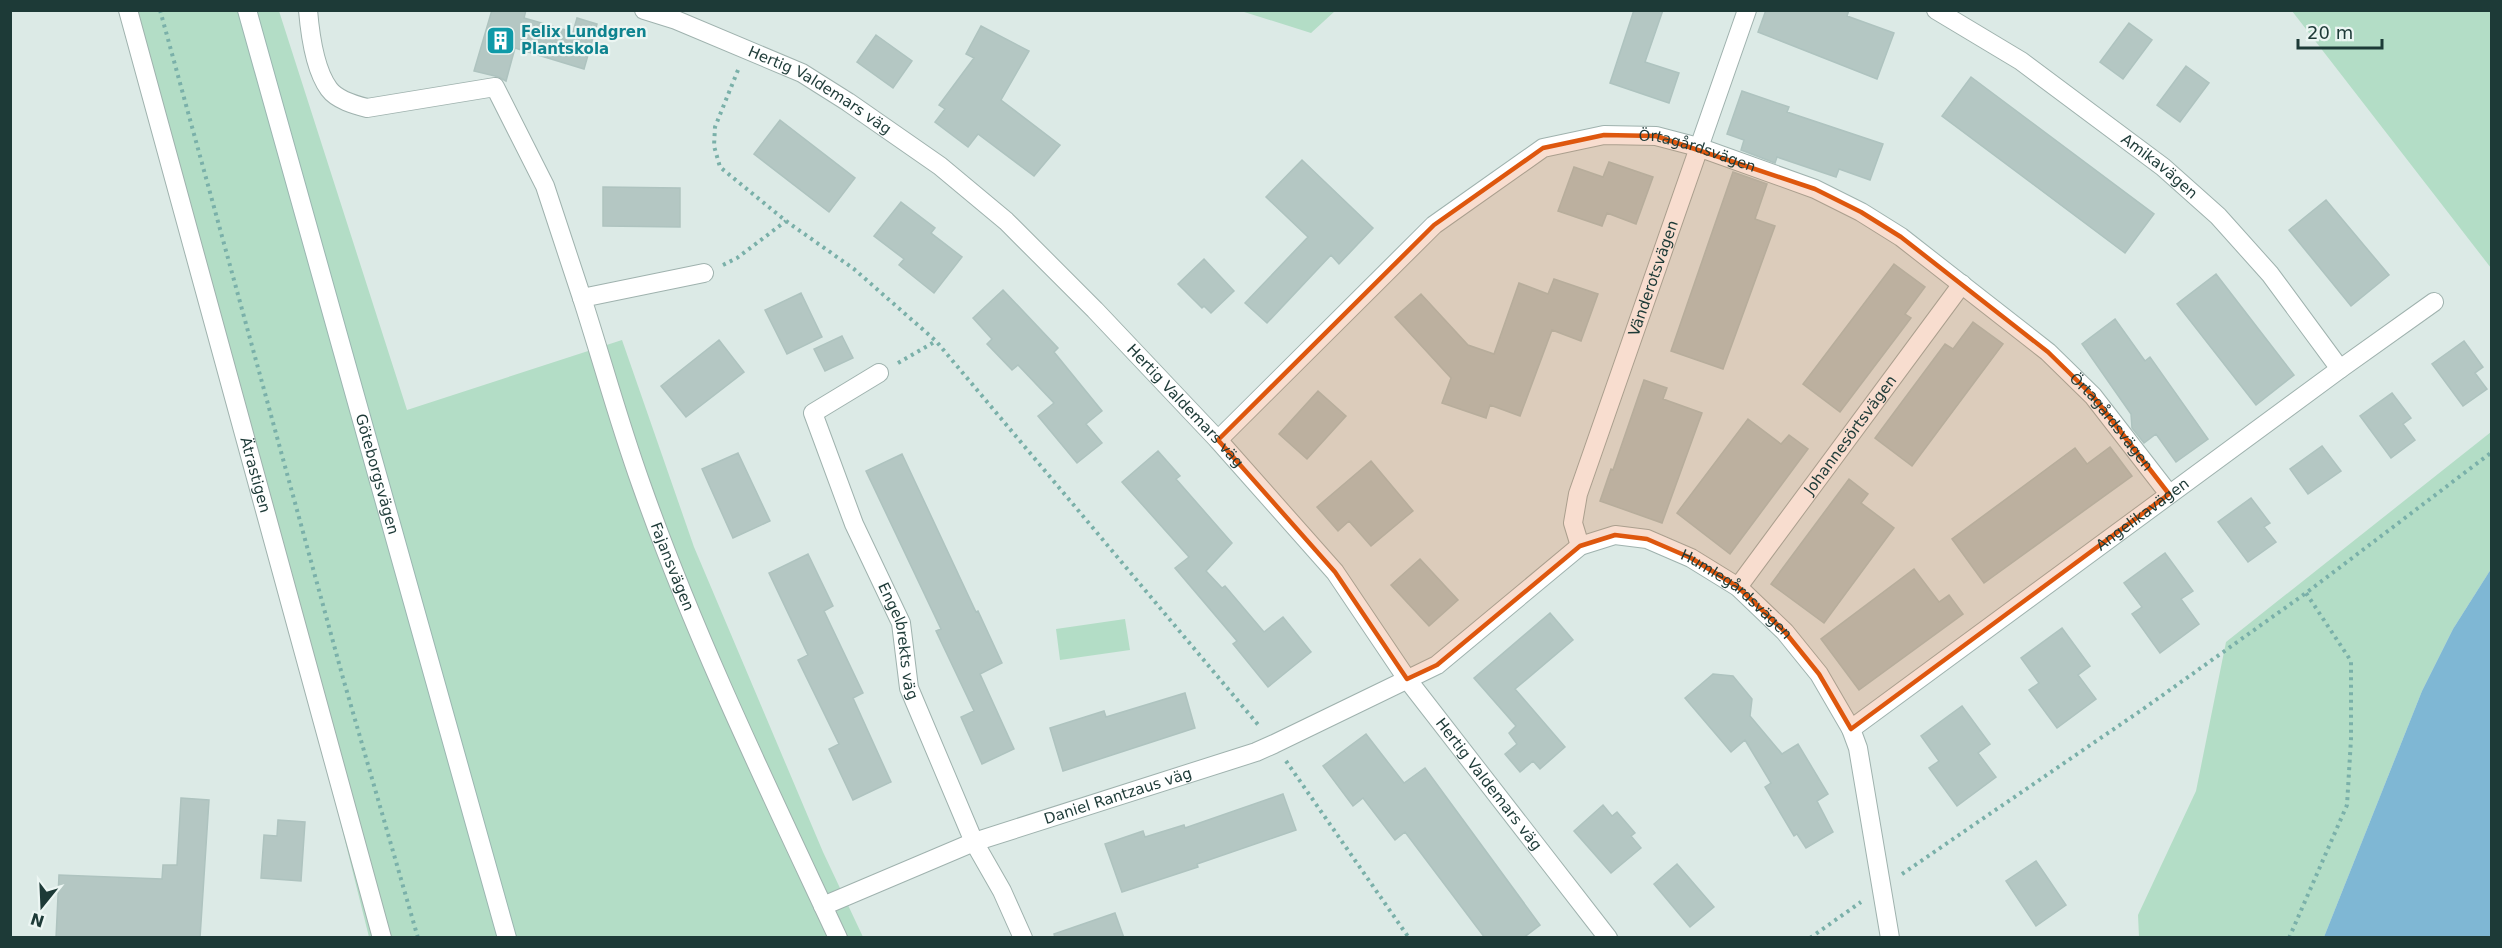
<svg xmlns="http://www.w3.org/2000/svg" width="2502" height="948" font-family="'DejaVu Sans',sans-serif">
<rect width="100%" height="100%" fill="#dceae6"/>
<path fill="#b3ddc6" d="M138,11H279L407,410L622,340L694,547L823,852L863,937H369Z
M1241,11H1335L1311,33Z
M2292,11H2491V268Z
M2491,432V569L2453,629L2422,691L2324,937H2139L2138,915L2196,791L2226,642Z
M1125,619L1130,650L1060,660L1056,629Z"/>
<path fill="#7fb7d4" d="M2491,569V937H2324L2422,691L2453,629Z"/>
<path fill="#b4c7c3" stroke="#aec3bf" stroke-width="1.5" d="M492,10H526L524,18L573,32L577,18L597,24L584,69L515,48L506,81L499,77L474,71Z
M1634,10H1663L1645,62L1679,73L1669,103L1610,83Z
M1766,10H1849L1847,16L1894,33L1877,79L1758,32Z
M2129,23L2152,40L2123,79L2100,62Z
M981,26L1029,51L1001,100L1060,145L1034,176L978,134L968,147L935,122L945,109L939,105L974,58L966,54Z
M876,35L912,61L893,88L857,62Z
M2186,66L2209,83L2180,122L2157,105Z
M1971,77L2154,214L2125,253L1942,116Z
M1742,91L1789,107L1787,112L1883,144L1870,180L1839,169L1836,177L1777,157L1775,163L1741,150L1744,140L1727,134Z
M780,120L855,178L829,212L754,154Z
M1302,160L1373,228L1339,264L1331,255L1267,323L1245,303L1308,237L1266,197Z
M1609,162L1653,177L1636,224L1607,213L1602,226L1558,211L1574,167L1603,177Z
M1733,172L1767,184L1755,219L1775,226L1723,369L1671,351Z
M603,187L680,188V227L603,226Z
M2326,200L2389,275L2351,306L2289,230Z
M901,202L935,228L931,233L962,257L934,293L899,265L904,259L874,236Z
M1204,259L1234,291L1211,313L1204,306L1202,308L1178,284Z
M1894,264L1925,287L1905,314L1911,318L1840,412L1803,384Z
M2216,274L2294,375L2256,405L2177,304Z
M1554,279L1598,294L1581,341L1552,330L1520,416L1490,405L1486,418L1442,403L1451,378L1395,317L1421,294L1468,345L1494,354L1519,283L1548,294Z
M1003,290L1058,348L1054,352L1102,411L1086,424L1102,443L1077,463L1038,416L1054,403L1018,365L1012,370L987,344L992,339L973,318Z
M801,293L822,337L787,354L765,310Z
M2115,319L2145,361L2150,357L2208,439L2176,462L2156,434L2144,443L2132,428L2131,414L2082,344Z
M1973,322L2003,344L1912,466L1875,438L1945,344L1953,349Z
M842,336L853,358L825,371L814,349Z
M719,340L744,372L686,417L661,386Z
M2464,341L2483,367L2475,373L2487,389L2463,406L2432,364Z
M1644,380L1667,388L1663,399L1702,413L1662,523L1600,501L1611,469L1613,470Z
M1318,391L1346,416L1307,459L1279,434Z
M2392,393L2411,418L2403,424L2415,440L2391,458L2360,416Z
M1748,419L1781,444L1789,435L1808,449L1730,554L1677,513Z
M2322,446L2341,471L2308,494L2290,469Z
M2110,447L2132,476L1984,583L1952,539L2075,448L2087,464Z
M1158,451L1180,476L1176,479L1232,543L1206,571L1222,588L1225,586L1264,632L1283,617L1311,652L1268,687L1233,644L1237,641L1175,568L1189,557L1122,482Z
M738,453L770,521L733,538L702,469Z
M902,454L976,612L978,611L1002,663L980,674L1014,749L982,764L961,717L974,711L936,631L941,629L866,471Z
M1371,461L1413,511L1371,546L1349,521L1338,531L1317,507Z
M1849,479L1868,494L1861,503L1894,528L1824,623L1771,584Z
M2251,498L2270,523L2264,527L2276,542L2248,562L2218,522Z
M2165,553L2193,591L2181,599L2199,624L2160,653L2132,614L2142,607L2124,583Z
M808,554L833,606L824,611L863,693L853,698L891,782L853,800L829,749L839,744L798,660L808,655L769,573Z
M1420,559L1458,600L1429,626L1391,585Z
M1914,569L1939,602L1949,595L1963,614L1859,690L1821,639Z
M1550,613L1573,640L1515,689L1565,747L1540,769L1533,761L1520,772L1505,754L1517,744L1509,733L1516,726L1474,678Z
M2062,628L2090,666L2078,675L2096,699L2057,728L2029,690L2039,683L2021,658Z
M1713,674L1733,676L1752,699L1750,716L1782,754L1798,744L1828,794L1817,801L1833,832L1806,848L1797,834L1794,836L1765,787L1771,783L1745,740L1731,752L1685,698Z
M1185,693L1195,728L1063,771L1050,728L1104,711L1106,717Z
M1962,706L1990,744L1978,753L1996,777L1957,806L1929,768L1939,761L1921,736Z
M1366,734L1404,783L1425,768L1540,925L1523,938H1485L1405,832L1395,840L1363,798L1353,806L1323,766Z
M1283,794L1296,830L1197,864L1198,867L1122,892L1105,844L1143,831L1145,837L1184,825L1185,828Z
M181,798L209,800L200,938H56L59,875L162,879L163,865H177Z
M1603,805L1612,816L1617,812L1635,833L1631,836L1641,848L1611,873L1574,831Z
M278,820L305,822L301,881L261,878L264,835L277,836Z
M2036,861L2066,905L2036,926L2006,881Z
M1677,864L1714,907L1690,927L1654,884Z
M1115,913L1124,938H1055L1054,934Z"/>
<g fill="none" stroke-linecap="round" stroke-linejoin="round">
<defs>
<g id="street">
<path id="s1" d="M128,10L382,938"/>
<path d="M308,10C310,34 315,70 329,89C337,100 355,105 367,108L495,87L545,186L582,298"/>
<path id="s2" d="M644,10L676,20L802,73L848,102L940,166L1006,221L1095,310L1218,440L1335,572L1407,679L1608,938"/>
<path id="s3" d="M1936,10L2021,61L2163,167L2218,216L2270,274L2340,369"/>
<path id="s4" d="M704,273L582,298C602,360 619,423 641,484C696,640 768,788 838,938"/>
<path id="s5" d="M879,373L813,413L854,524L901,623L909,688L974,842L1002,891L1023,938"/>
<path id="s6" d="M1218,440L1434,225L1543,148L1604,135L1656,136L1698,147L1815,189L1861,212L1901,237L2048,352L2093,396L2169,494"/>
<path id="s7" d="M1580,546L1573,523L1578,494L1747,10"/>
<path id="s8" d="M1738,587L1962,284"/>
<path id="s9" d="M1851,729L2340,369L2434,302"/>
<path id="s10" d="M823,906L974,842L1256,752L1274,744L1437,665L1580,546L1615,535L1647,539L1691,558L1738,587L1785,632L1819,674L1851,729L1858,748L1890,938"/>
</g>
<g id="secondary">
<path id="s11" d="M247,10L507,938"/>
</g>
</defs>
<use href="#street" stroke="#9fb2ae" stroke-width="20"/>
<use href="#secondary" stroke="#9bb6b1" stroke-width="20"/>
<path stroke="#7ab0a9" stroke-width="4" stroke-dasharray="3 4.5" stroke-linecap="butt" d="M160,10L343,678L418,938
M738,70L715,127L714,146L720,167L786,221L854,269L936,341L1260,727
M723,265L737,258L786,221
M898,363L936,341
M1286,761L1409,938
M1902,874L2146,707L2306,593L2492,452
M1810,938L1861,902
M2289,938L2347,805L2351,739V661L2306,593"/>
<use href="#street" stroke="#fff" stroke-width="18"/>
<use href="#secondary" stroke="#fff" stroke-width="18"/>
</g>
<path fill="#de570e" fill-opacity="0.2" stroke="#de570e" stroke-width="4.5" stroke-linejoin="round" d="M1604,135L1656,136L1815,189L1861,212L1901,237L2048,352L2093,396L2169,494L1851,729L1819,674L1785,632L1738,587L1691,558L1647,539L1615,535L1580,546L1437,665L1407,679L1335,572L1218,440L1434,225L1543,148Z"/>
<defs>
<symbol id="building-square" viewBox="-11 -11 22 22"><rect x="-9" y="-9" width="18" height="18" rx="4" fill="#0f9aa8" stroke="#ecf6f3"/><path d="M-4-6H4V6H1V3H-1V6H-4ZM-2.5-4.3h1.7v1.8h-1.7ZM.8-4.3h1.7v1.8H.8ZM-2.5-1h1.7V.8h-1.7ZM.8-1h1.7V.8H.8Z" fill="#fff"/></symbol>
</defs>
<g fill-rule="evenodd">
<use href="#building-square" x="484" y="24" width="33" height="33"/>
</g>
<g text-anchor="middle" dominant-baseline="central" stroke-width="4.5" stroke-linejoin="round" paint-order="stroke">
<g font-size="15" font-weight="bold" fill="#0d838f" stroke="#ecf6f3" text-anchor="start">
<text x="521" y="32">Felix Lundgren<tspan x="521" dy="17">Plantskola</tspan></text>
</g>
<g font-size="15" fill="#1d3a37" stroke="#ecf6f3">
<text stroke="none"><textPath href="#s2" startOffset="194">Hertig Valdemars väg</textPath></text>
<text stroke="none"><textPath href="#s6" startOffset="596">Örtagårdsvägen</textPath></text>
<text stroke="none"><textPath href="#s3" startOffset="273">Amikavägen</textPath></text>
<text stroke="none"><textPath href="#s7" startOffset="282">Vänderotsvägen</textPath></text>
<text stroke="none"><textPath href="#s2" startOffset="680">Hertig Valdemars väg</textPath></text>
<text stroke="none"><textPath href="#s6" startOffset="1100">Örtagårdsvägen</textPath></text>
<text stroke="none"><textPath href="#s8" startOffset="189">Johannesörtsvägen</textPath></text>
<text stroke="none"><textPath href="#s1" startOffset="482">Ätrastigen</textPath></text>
<text stroke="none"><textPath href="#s11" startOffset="482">Göteborgsvägen</textPath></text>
<text stroke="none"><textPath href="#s9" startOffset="362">Angelikavägen</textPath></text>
<text stroke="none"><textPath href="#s4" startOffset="408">Fajansvägen</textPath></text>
<text stroke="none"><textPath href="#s10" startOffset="1022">Humlegårdsvägen</textPath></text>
<text stroke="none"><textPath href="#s5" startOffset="322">Engelbrekts väg</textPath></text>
<text stroke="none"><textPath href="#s2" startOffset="1166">Hertig Valdemars väg</textPath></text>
<text stroke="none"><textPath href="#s10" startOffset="315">Daniel Rantzaus väg</textPath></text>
</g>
</g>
<rect width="2502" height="948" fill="none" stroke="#1d3a37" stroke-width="24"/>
<g transform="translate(42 906) rotate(198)" stroke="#ecf6f3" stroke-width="4.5" paint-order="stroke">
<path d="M0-4.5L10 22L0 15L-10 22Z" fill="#1d3a37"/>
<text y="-9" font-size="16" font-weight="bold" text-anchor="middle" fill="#1d3a37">N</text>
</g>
<path d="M2298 39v9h84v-9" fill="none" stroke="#1d3a37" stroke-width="3"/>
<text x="2307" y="39" font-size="18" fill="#1d3a37" stroke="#ecf6f3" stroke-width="4.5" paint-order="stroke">20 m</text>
</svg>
